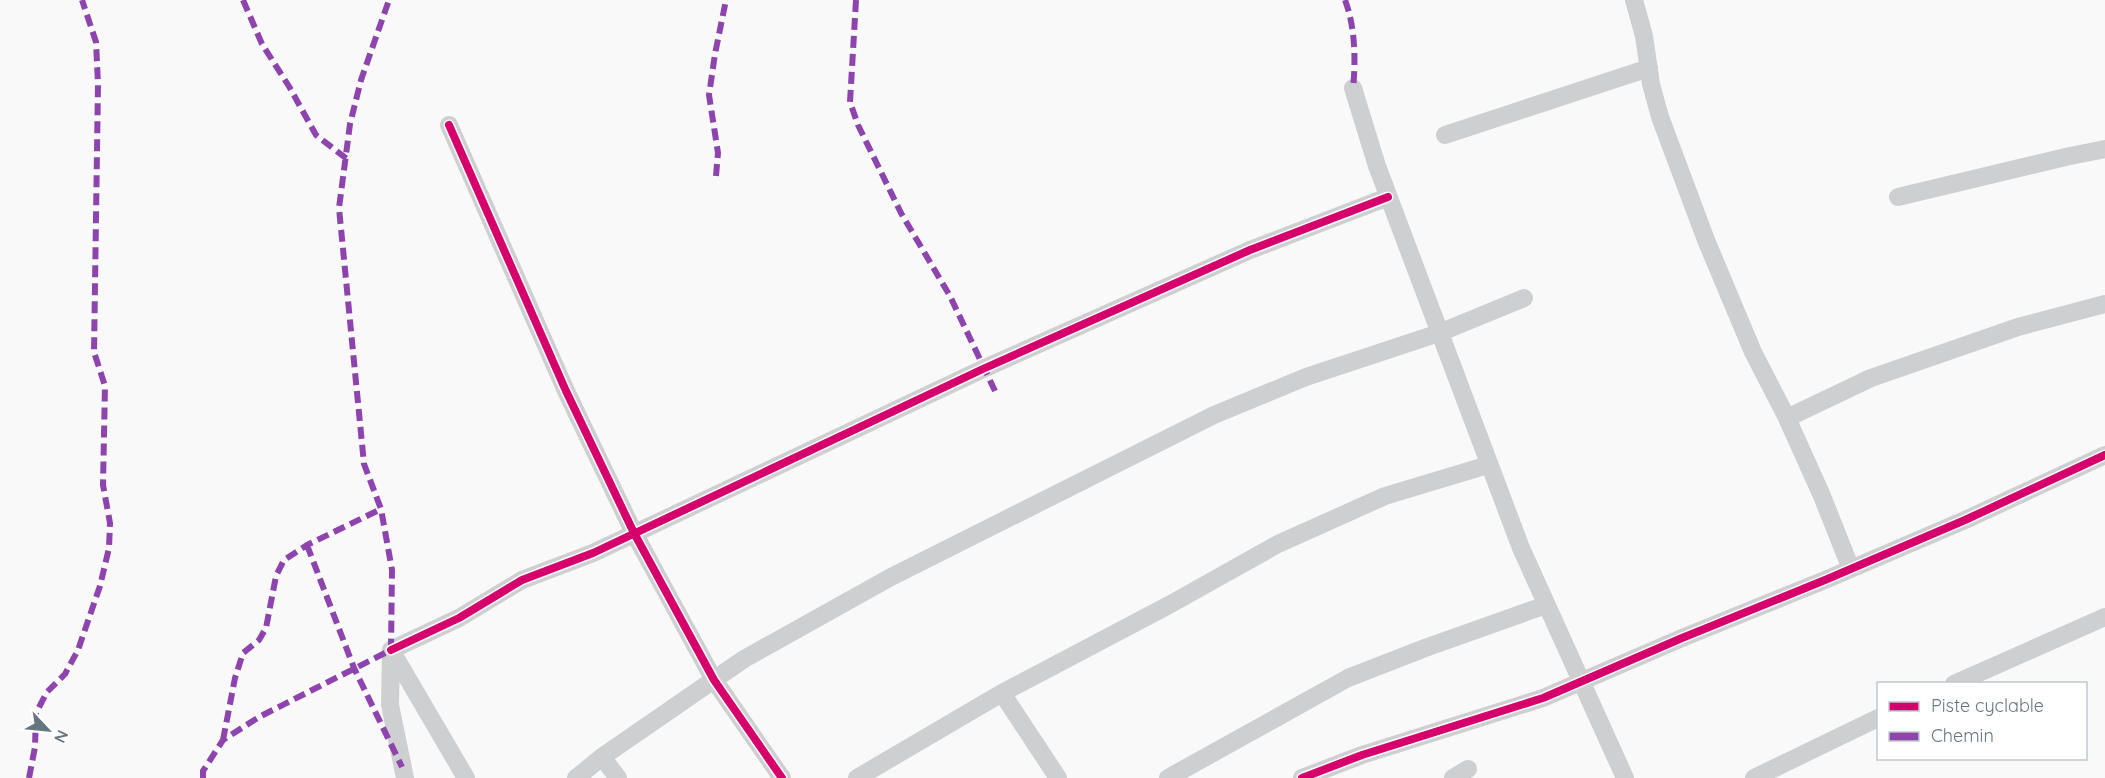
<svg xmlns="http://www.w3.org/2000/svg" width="2105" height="778" font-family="Quicksand,sans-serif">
<rect width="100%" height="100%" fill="#f9f9f9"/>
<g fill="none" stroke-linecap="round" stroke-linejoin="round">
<path stroke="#cecfd0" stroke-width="18" d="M1634,0L1644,36L1651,84L1660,117L1706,240L1753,352L1787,418L1822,496L1851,569
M1353,88L1377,166L1521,548L1625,778
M449,125L566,391L634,533L714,680L782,778
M1445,135L1649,68
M1898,197L2070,156L2105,149
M1787,418L1871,378L2018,327L2105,304
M391,650L459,618L522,580L593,553L985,368L1250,250L1388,197
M391,650L466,778
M391,652L390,705L405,778
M1954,684L2105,617
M1002,693L1058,778
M602,757L618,778
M576,778L602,757L744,659L891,577L1214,415L1306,377L1439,333L1524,298
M857,778L1002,693L1169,605L1278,544L1385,496L1488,465
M1168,778L1348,678L1425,648L1546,605
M1302,778L1362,755L1543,698L1682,638L1825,580L1965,520L2105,455
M1453,778L1468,769
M1754,778L1878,718"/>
<path stroke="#8e44ad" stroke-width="6" stroke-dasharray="12 6" stroke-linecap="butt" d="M243,0L262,44L290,88L316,135L347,159
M856,0L850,102L858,125L901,213L950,296L995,391
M1345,0C1355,26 1356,60 1353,88
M716,176L718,153L709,95L715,54L726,0
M307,545L354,668L402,767
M223,740L235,678L243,653L259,640L266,628L276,576L284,560L307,545L381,509
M29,778L35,747L36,713L47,692L65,674L78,650L100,586L109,548L110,523L103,485L105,386L94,352L98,84L96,42L82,0
M203,778V771L223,740L259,717L391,650L392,570L381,509L364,464L339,208L350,124L361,80L389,0"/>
<defs>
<path id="cycleway" d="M449,125L566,391L634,533L714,680L782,778
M391,650L459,618L522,580L593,553L985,368L1250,250L1388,197
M1302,778L1362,755L1543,698L1682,638L1825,580L1965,520L2105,455"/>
</defs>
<use href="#cycleway" stroke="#fff" stroke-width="11"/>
<use href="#cycleway" stroke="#d6006c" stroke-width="8"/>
</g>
<rect x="1877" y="682" width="210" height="78" fill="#ffffff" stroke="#c1c8cd" stroke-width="1.5"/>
<rect x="1889" y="702" width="30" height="9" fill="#d6006c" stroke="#c1c8cd" stroke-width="1.5"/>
<text x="1931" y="712" font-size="18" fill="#657683">Piste cyclable</text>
<rect x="1889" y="732" width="30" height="9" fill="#8e44ad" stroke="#c1c8cd" stroke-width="1.5"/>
<text x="1931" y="742" font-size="18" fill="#657683">Chemin</text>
<g transform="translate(48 730) rotate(116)" stroke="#ffffff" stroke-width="4.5" paint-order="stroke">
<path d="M0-4.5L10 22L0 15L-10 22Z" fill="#657683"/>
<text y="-9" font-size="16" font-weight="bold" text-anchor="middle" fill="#657683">N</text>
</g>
</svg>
